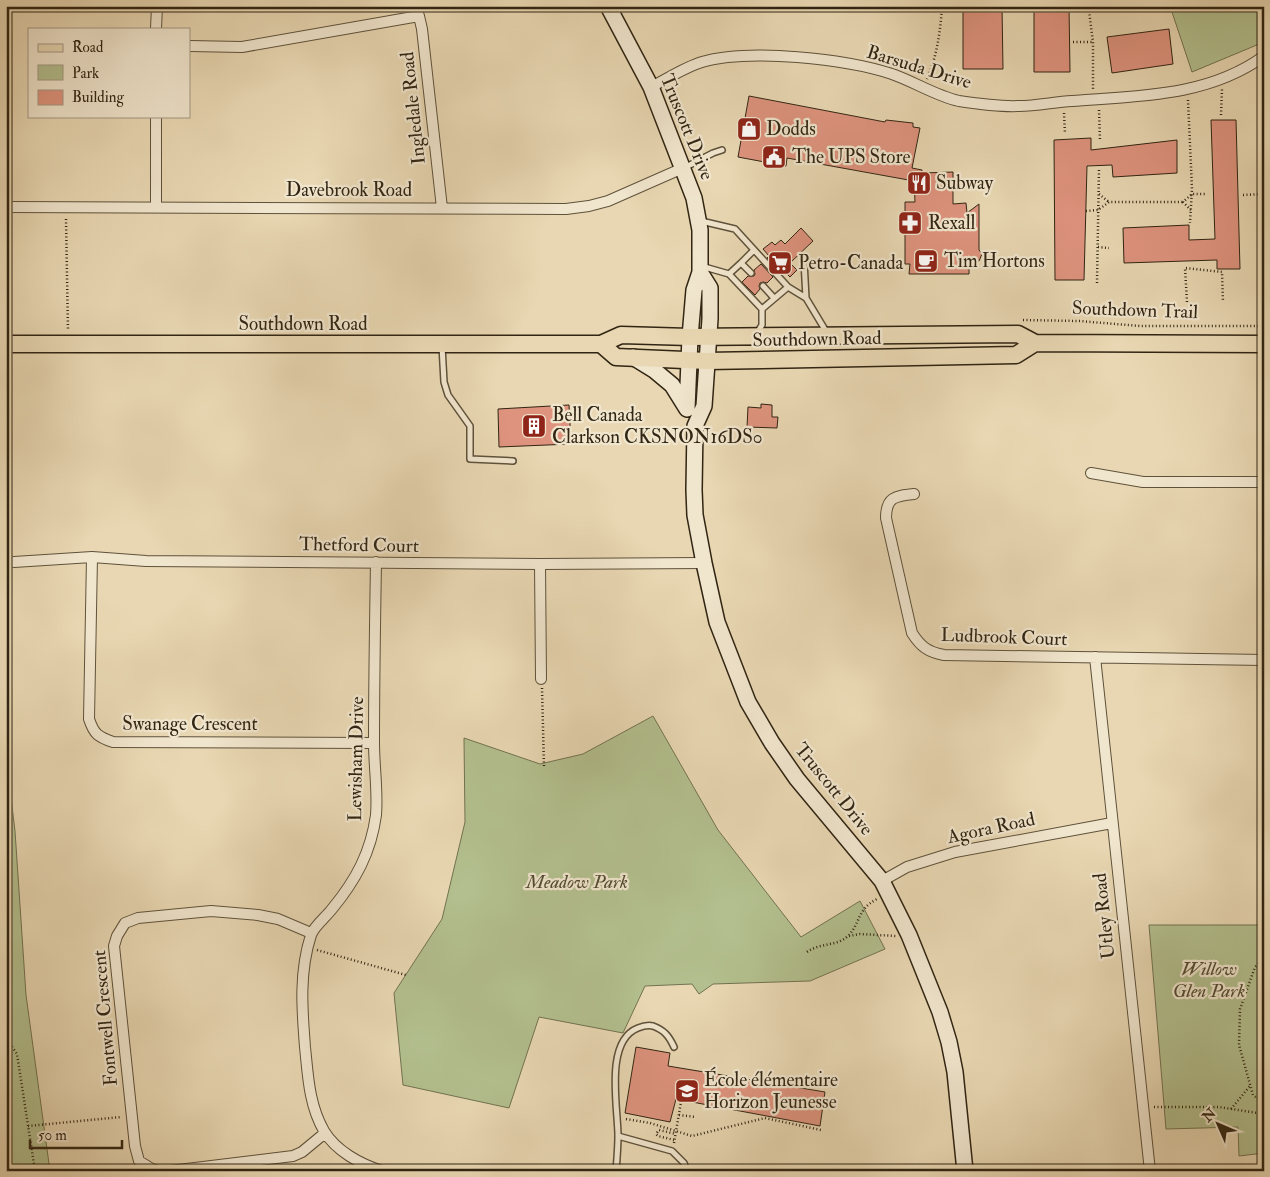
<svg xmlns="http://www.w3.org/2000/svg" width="1270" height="1177" font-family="'IM FELL Double Pica',serif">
<rect width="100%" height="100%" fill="#e8d7b2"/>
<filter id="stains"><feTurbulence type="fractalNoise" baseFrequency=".004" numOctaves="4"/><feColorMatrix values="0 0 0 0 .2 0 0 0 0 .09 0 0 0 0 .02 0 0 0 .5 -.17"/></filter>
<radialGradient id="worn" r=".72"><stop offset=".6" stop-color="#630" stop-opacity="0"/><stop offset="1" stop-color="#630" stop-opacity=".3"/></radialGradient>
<path fill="#b3bf8e" stroke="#727250" d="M1170,6H1264V42L1192,72Z
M653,716L718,830L801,937L860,901L885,949L810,981L713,984L699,994L692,984L645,986L623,1033L539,1017L509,1108L403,1085L394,993L442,919L465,822L464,738L540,764L583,754Z
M6,756L15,831L26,995L50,1171H6Z
M1149,925H1264V1153L1239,1156L1238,1127L1166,1129Z"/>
<path fill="#de937e" stroke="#312513" d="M963,6H1002L1003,69H963Z
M1034,6H1069L1070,72H1034Z
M1169,29L1173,64L1112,73L1107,37Z
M749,96L885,122L886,120L913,123V127L920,128L912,168L922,170V173L953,172V204L966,203L967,213L979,204V250L982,254L979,261H969V274H909L910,264H905V202H915L914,181L787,158L786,166L738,157Z
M1211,120H1236L1240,269H1217V260L1124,263L1123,228L1189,225V240L1215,239Z
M1091,138V150L1177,140V173L1113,177L1112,165L1087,166L1084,280H1055L1054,140Z
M801,228L813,241L790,263L797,270L790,277L782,269L779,271L767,258L769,256L763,249L772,242L775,245L781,240L785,244Z
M761,264L773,277L767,283L763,282L760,283L759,286L760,289L755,295L742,282L748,276H754L755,274L754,270Z
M761,404L772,405V417H778L777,428L747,427L748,407L761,408Z
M569,405L571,444L499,447L498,409Z
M636,1047L670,1053L668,1066L825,1092L820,1126L676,1099L670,1122L625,1113Z"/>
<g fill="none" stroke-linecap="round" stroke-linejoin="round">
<defs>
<path id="lane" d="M684,168L713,153L722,150
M701,221L735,229L788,287
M804,261L806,298
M741,263L754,250
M701,266L729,274L762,309
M729,274L741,263L751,273
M763,286L774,298
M757,333L762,325V309L788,287L806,298L827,333
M442,346L444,382L448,395L470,426V459L513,461
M618,1136L672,1151L684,1163L687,1171
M616,1171C617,1159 618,1147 618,1136C618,1108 604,1041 638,1028C643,1026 648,1025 653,1026C664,1030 669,1036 674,1047"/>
<path id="street" d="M415,6L419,16L422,29L442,208
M156,29L157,6
M189,46L242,47L419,16
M651,87C667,79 685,67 702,62C749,48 846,59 892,74C915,82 936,96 959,101C979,104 999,107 1019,106C1037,106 1054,102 1072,101C1137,96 1208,97 1264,56
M156,116V207
M6,207L566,209L589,206L608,201L683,168
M1091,473L1143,482H1264
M914,494C895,496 886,497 886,518L912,633C921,647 928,652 944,655L1264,660
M92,557L89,719C94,734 98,737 113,742L374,743
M14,562L92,557L146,561L540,564L704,563
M376,562C375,622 374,683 374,743C374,766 378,792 376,815C371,852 356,880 332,909C326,917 314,926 311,935C299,972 302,1009 305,1047C308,1076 309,1105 324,1131C336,1151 360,1164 382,1171
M540,564L541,679
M1095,657L1150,1171
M882,881L907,867L955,852L1112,823
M159,1171L152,1169L139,1161L135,1146L114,946L117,936L125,923L138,918L211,911L258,915L278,919L311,933
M170,1171L293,1156L302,1152L325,1133"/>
<path id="secondary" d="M608,6L651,87L694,198L700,230V272L694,290L690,337L687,409
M700,272L710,288V319L704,406L695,426L694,490L695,515L704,563L717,622L748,702L772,743L797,779L882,881L909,935L940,1012L949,1042L955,1072L965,1171
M633,357L654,370L672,385L687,409"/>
<path id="primary" d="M6,344H601L621,335L690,337L1018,334L1035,343L1264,344
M601,344L616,357L707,361L1016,355L1035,343"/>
</defs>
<use href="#lane" stroke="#5f523b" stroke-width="8"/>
<use href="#street" stroke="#5f523b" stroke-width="12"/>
<use href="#secondary" stroke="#312513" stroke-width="18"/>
<use href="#primary" stroke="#312513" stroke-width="19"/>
<path stroke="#312513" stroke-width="2.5" stroke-dasharray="1 2.5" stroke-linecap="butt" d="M927,6L942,8C940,33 937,56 927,79
M1089,11L1093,42V90
M1073,42H1093
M1188,100L1192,189L1190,223
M1099,110L1100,141
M1064,113L1065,134
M1221,115L1222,89
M1099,194L1109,202
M1243,195L1264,194
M1191,210L1183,202L1192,194H1205
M1086,211L1098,210L1109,202H1183
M66,219L68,331
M1098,247L1109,248
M1097,283L1099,168
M1187,302L1185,268L1222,272L1223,302
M1023,320L1079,321L1140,326H1264
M542,688L544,767
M849,936L860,934L896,936
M317,950L406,975
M807,952C821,942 836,947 848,936C861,923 856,910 877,899
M1264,959L1255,967L1240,1009L1239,1045L1253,1095L1264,1103
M6,1038L17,1054L35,1171
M1154,1107H1219L1264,1114
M1231,1109L1250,1086
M679,1115L696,1117
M626,1119L650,1123L692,1136L765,1118L821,1130
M28,1126L121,1117
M674,1140L658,1136L656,1134L659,1130L676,1134
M674,1143L681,1102"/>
<use href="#lane" stroke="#f0e5cd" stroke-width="5"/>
<use href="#street" stroke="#f0e5cd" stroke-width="10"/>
<use href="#secondary" stroke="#f0e5cd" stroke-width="15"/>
<use href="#primary" stroke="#e8d7b2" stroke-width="16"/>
</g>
<defs>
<symbol id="shop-square" viewBox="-11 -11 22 22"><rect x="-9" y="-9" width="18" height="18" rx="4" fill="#8f2418" stroke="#f0e5cd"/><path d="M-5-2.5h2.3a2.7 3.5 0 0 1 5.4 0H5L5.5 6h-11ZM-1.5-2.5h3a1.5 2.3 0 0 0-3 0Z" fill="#fff"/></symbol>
<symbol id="civic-square" viewBox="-11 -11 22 22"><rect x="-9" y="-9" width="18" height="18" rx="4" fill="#8f2418" stroke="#f0e5cd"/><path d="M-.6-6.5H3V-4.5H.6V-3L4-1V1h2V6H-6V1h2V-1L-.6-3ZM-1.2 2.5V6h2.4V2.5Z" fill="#fff"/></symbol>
<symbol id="restaurant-square" viewBox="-11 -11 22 22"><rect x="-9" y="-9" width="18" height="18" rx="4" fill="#8f2418" stroke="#f0e5cd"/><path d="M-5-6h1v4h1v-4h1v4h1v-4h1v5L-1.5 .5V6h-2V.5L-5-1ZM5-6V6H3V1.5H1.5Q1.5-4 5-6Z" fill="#fff"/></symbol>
<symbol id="pharmacy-square" viewBox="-11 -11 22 22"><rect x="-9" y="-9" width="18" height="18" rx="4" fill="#8f2418" stroke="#f0e5cd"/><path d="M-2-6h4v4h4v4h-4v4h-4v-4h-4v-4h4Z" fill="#fff"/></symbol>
<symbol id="cafe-square" viewBox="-11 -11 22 22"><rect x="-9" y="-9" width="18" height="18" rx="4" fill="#8f2418" stroke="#f0e5cd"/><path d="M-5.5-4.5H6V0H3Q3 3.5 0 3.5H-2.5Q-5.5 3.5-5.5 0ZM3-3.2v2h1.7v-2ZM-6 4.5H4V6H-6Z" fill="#fff"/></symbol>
<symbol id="supermarket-square" viewBox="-11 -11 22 22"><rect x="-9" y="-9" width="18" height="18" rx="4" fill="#8f2418" stroke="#f0e5cd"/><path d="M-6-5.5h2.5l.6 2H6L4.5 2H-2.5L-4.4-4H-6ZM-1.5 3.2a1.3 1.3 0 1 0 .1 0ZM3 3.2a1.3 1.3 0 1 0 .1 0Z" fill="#fff"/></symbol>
<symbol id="building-square" viewBox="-11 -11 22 22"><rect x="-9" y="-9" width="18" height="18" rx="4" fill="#8f2418" stroke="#f0e5cd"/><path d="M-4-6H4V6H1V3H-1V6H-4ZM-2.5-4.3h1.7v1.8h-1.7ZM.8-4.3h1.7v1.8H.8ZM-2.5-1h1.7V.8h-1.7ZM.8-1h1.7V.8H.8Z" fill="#fff"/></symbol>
<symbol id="school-square" viewBox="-11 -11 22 22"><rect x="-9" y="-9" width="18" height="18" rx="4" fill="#8f2418" stroke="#f0e5cd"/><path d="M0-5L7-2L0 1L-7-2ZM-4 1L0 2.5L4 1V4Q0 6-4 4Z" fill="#fff"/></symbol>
</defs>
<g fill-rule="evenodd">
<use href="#shop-square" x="735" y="115" width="28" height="28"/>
<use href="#civic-square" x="760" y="143" width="28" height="28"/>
<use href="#restaurant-square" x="905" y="169" width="28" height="28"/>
<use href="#pharmacy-square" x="896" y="209" width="28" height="28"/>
<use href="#cafe-square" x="912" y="247" width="28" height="28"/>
<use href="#supermarket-square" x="766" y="249" width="28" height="28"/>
<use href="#building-square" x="520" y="412" width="28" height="28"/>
<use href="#school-square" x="673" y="1077" width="28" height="28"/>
</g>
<g text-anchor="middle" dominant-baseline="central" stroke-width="4.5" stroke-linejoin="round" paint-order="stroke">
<g font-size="19" fill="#312513" stroke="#f0e5cd">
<text transform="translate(919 67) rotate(17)">Barsuda Drive</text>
<text transform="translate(413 108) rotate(-96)">Ingledale Road</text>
<text transform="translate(687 127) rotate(68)">Truscott Drive</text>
<text x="349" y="190">Davebrook Road</text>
<text transform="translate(1135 310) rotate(2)">Southdown Trail</text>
<text x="303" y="324">Southdown Road</text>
<text transform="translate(817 339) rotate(-1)">Southdown Road</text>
<text transform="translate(359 545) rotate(1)">Thetford Court</text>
<text transform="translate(1004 637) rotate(2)">Ludbrook Court</text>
<text x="190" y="724">Swanage Crescent</text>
<text transform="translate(356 759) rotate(-89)">Lewisham Drive</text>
<text transform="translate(834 789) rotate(51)">Truscott Drive</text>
<text transform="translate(991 828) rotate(-12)">Agora Road</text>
<text transform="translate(1104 916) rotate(-96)">Utley Road</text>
<text transform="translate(105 1018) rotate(-95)">Fontwell Crescent</text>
</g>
<g font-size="19" fill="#312513" stroke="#f0e5cd" text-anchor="start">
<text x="766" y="129">Dodds</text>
<text x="792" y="157">The UPS Store</text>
<text x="936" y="183">Subway</text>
<text x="928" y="223">Rexall</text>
<text x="944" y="261">Tim Hortons</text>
<text x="798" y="263">Petro-Canada</text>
<text x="552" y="415">Bell Canada<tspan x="552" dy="22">Clarkson CKSNON16DS0</tspan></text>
<text x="704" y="1080">École élémentaire<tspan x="704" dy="22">Horizon Jeunesse</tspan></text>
</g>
<g font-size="19" font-style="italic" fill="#524c32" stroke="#f0e5cd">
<text x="577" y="882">Meadow Park</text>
<text x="1209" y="969">Willow<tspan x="1209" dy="22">Glen Park</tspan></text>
</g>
</g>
<rect width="1270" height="1177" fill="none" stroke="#e8d7b2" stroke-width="25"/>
<rect x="8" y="8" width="1255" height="1162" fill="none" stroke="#312513" stroke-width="2.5"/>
<rect x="12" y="12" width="1245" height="1152" fill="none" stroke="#312513"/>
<rect x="28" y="28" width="162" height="90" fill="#f0e5cd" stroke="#a49883"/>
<rect x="38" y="44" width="25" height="8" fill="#e8d7b2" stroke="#a49883"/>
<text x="72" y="52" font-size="15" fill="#312513">Road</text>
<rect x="38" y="65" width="25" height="15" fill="#b3bf8e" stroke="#a49883"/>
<text x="72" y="78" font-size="15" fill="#312513">Park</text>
<rect x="38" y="90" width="25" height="15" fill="#de937e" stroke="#a49883"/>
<text x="72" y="102" font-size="15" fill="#312513">Building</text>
<g transform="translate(1218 1124) rotate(315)" stroke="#f0e5cd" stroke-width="4" paint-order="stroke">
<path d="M0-4L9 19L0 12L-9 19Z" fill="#312513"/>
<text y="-8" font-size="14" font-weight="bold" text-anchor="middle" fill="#312513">N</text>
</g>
<path d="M30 1140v8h92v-8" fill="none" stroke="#312513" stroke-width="2.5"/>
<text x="38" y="1140" font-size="15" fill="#312513" stroke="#f0e5cd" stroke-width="4" paint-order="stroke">50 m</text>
<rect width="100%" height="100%" filter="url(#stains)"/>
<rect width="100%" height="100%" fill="url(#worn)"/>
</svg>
